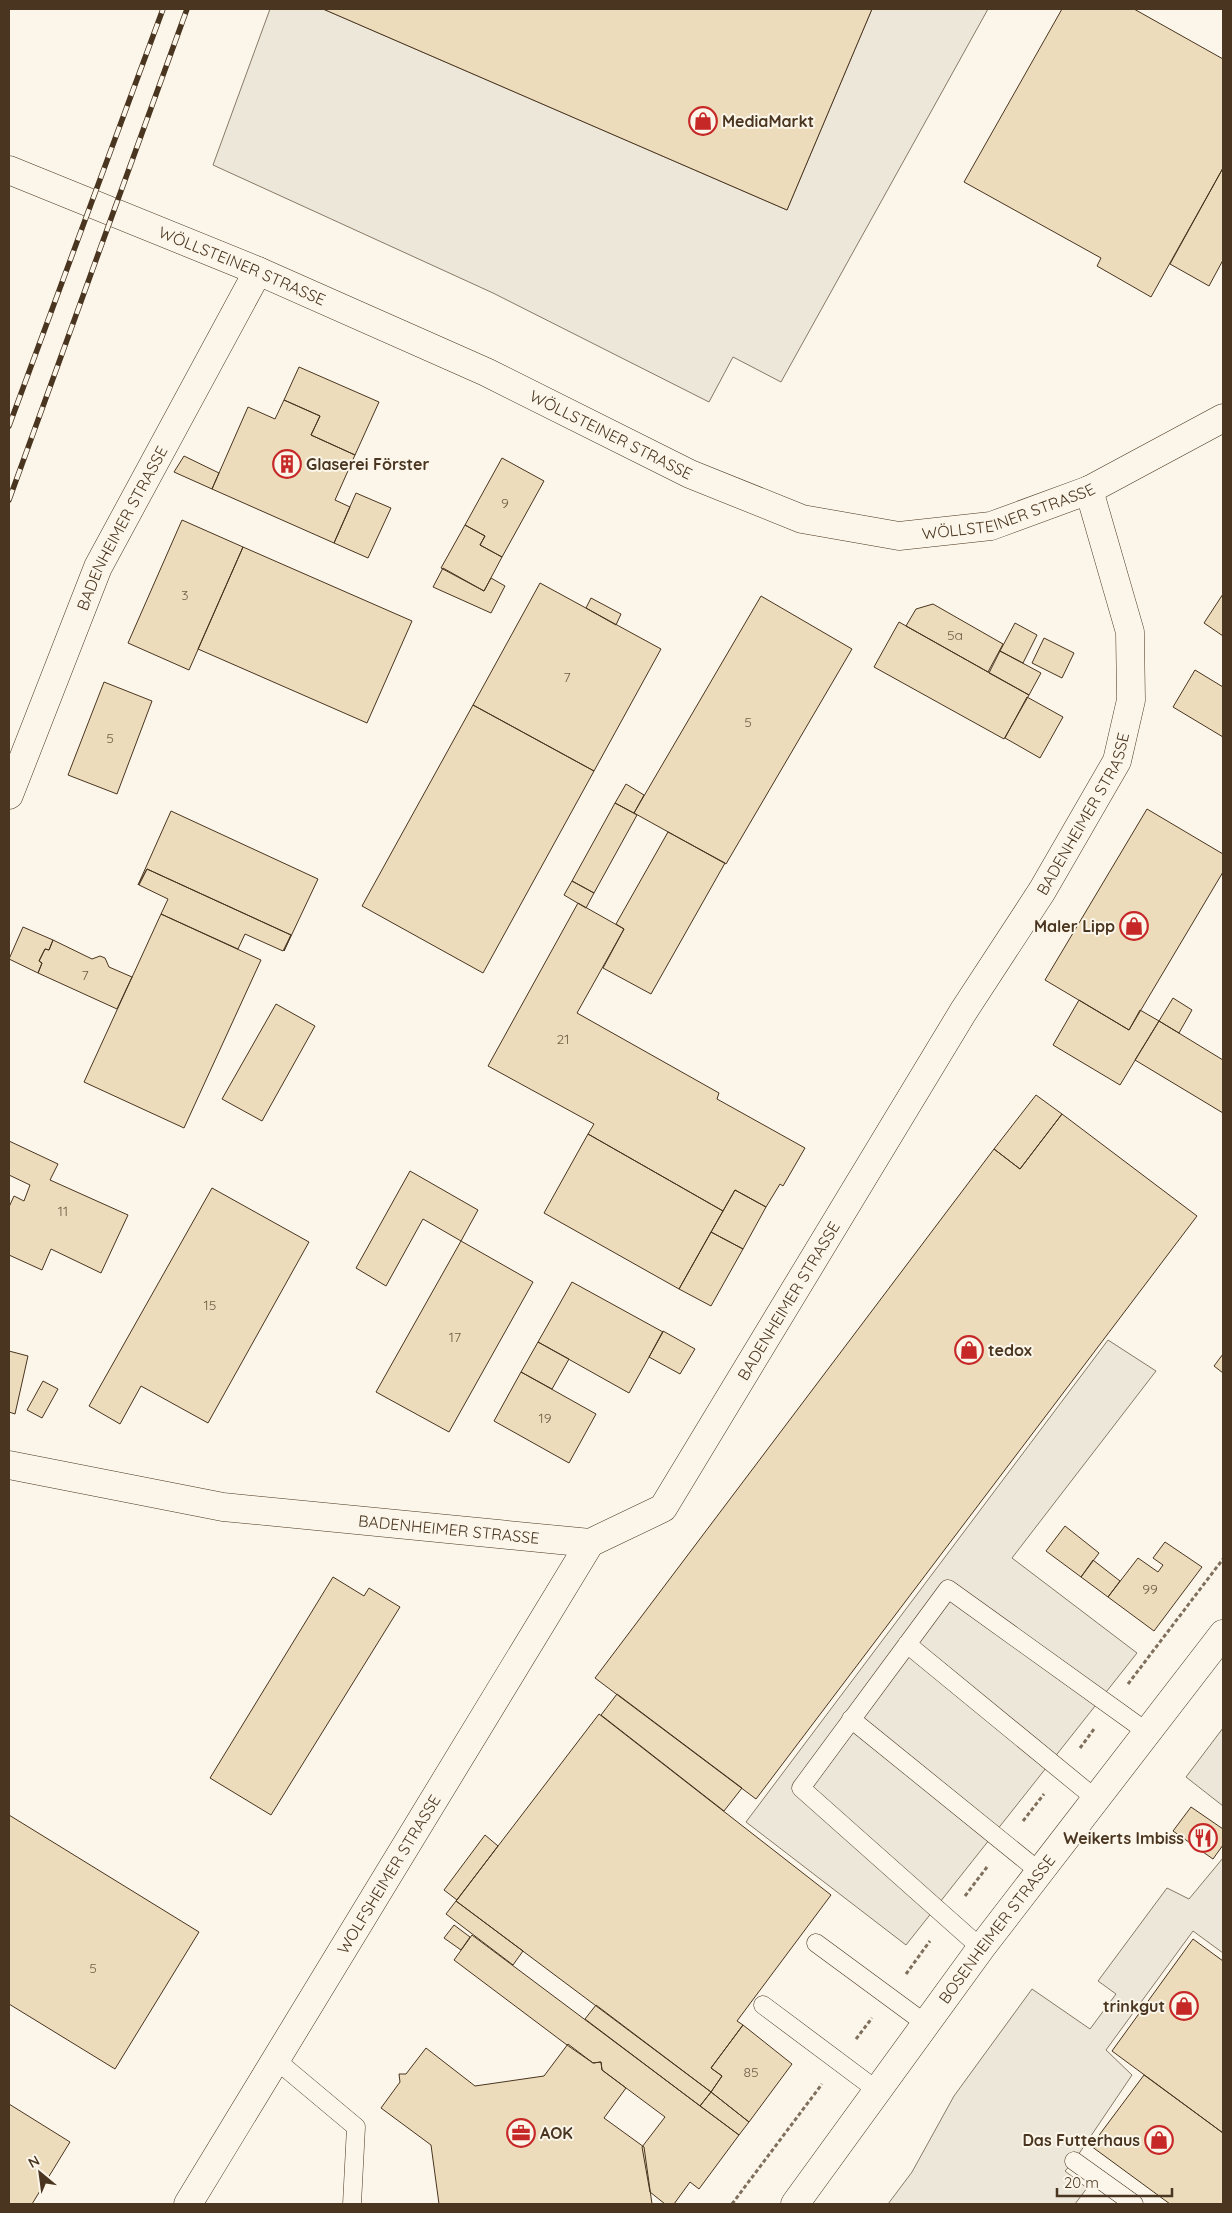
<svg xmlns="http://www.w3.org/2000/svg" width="1232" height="2213" font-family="Quicksand,sans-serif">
<rect width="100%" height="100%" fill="#fbf6e9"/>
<path fill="#ede7d9" stroke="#887966" d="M270,9H323L787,210L872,9H988L781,382L733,357L709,402L493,293L213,165Z
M1108,1340L1156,1371L1012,1558L1137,1653L906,1945L746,1822Z
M1223,1728V1806L1186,1777Z
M1223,1858V1953L1193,1931L1106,2050L1132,2075L1074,2161L1065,2171L1087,2188L1075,2204H888L912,2172L954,2096L1032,1989L1090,2029L1116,1994L1098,1981L1167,1888L1189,1899Z"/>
<path fill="#ecdcbc" stroke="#4a3520" d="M323,9H872L787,210Z
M1062,9H1134L1223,59V168L1151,297L1097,266L1101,258L964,182Z
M1223,168V260L1209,286L1170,264Z
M299,367L379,402L355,455L311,435L320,416L284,400Z
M284,400L320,416L311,435L355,455L335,500L350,507L334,543L212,489L248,407L275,419Z
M184,456L219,473L212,489L174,472Z
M502,458L544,481L502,557L480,545L485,536L465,525Z
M356,493L391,508L368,558L334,543Z
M182,520L243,547L189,670L128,643Z
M465,525L485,536L480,545L502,557L484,591L441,568Z
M243,547L412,621L367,723L198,649Z
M443,568L484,591L491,578L505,586L491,613L433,587Z
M540,583L661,649L594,771L473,705Z
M1223,594V636L1204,623Z
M761,596L852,649L726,864L634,813Z
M591,598L621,614L616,625L586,608Z
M933,604L1003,644L988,672L906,626L916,609Z
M899,622L1029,695L1004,739L874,667Z
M1015,623L1037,635L1023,663L1000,651Z
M1044,638L1074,653L1062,678L1032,663Z
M1000,651L1041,673L1029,695L989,673Z
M1195,670L1223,687V737L1173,707Z
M104,682L152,701L117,794L68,775Z
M1027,697L1063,717L1040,758L1005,738Z
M473,705L594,771L483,973L362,906Z
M626,784L644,795L634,813L615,803Z
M615,803L637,815L594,893L572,881Z
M1147,809L1223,854V872L1129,1030L1045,980Z
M171,811L318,879L284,951L291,935L147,869L138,885Z
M668,832L725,863L651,994L603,968L624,929L616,924Z
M147,869L291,935L283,951L245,934L238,949L161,914L168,899L139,885Z
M572,881L594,893L586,908L564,895Z
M578,903L624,929L577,1013L719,1093L717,1099L805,1148L783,1186L780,1184L766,1207L735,1190L723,1211L588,1134L594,1124L488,1066Z
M161,914L261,960L184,1128L84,1082Z
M23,927L53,940L49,950L45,949L39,961L42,963L38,973L9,959Z
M53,940L92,959L100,956L105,958L109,967L132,977L117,1009L38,973L42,963L39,961L45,949L49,950Z
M1173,998L1192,1010L1179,1033L1159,1021Z
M1079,1000L1129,1030L1140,1010L1159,1021L1120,1085L1053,1045Z
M276,1004L315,1026L262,1121L222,1099Z
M1159,1021L1223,1060V1113L1135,1060Z
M1036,1095L1062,1114L1020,1169L994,1149Z
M1062,1114L1197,1216L756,1799L595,1678L994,1149L1020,1169Z
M588,1134L723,1211L679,1289L544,1213Z
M9,1141L58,1164L50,1180L128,1215L101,1273L51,1249L42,1270L9,1255V1207L14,1196L24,1201L30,1185L9,1175Z
M410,1171L478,1210L461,1241L423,1219L386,1286L356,1268Z
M212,1188L309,1242L208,1423L141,1386L120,1424L89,1406Z
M735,1190L766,1207L743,1249L711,1232Z
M711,1232L743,1249L711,1306L679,1289Z
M461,1241L533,1282L449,1432L376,1392Z
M572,1282L663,1332L629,1393L538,1342Z
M663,1331L695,1349L680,1374L649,1357Z
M538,1342L569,1359L552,1389L521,1372Z
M9,1351L28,1356L15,1414L9,1412Z
M1223,1354V1373L1214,1366Z
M521,1372L596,1414L569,1463L494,1421Z
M43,1381L58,1389L42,1418L27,1410Z
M1065,1526L1099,1553L1081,1577L1046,1551Z
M1165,1542L1202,1567L1154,1631L1108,1597L1138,1558L1158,1572L1163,1565L1153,1558Z
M1093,1560L1120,1581L1108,1597L1081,1577Z
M333,1577L364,1596L369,1588L400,1607L271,1815L210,1778Z
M617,1694L742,1788L724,1811L601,1715Z
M599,1714L831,1895L737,2021L743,2025L711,2068L722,2076L711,2092L456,1901Z
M1191,1807L1223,1829V1845L1213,1859L1173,1831Z
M9,1815L199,1932L115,2069L9,2004Z
M485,1835L498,1846L457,1900L444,1890Z
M456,1901L523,1951L513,1965L446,1914Z
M454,1925L470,1937L461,1950L444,1938Z
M472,1935L739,2135L699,2189L690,2182L674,2204H665L650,2192L642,2147L665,2117L602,2070L601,2062L593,2063L567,2045L454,1960Z
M1193,1939L1223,1961V2133L1112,2051Z
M596,2005L711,2092L700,2106L585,2019Z
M743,2025L792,2064L749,2122L711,2092L722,2076L711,2068Z
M568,2044L593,2063L601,2062L602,2070L626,2088L604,2118L644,2147L652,2204H439L431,2145L381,2108L400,2082L399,2074H406L426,2048L475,2086L544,2076Z
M1144,2075L1223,2133V2204H1170L1091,2146Z
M711,2092L749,2122L739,2135L700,2106Z
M9,2104L70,2142L32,2204H9Z"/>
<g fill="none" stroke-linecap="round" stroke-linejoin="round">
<defs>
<path id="lane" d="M907,1644L1096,1799
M851,1719L1040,1872
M816,1943L926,2024
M981,1948L801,1788L948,1589L1147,1732
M763,2005L878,2091
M276,2060L356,2127L352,2204
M1074,2161L1134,2204"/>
<g id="street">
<path id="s1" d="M9,170L258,271L486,372L690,474L802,519L899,536L991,526L1089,490L1223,418"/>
<path id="s2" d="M9,795L98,567L258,271"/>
<path id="s3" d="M9,1465L223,1507L590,1543L663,1508L963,1012L1042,891L1117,761L1131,700L1130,632L1089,490"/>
<path id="s4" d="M188,2204L590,1543"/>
</g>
<g id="secondary">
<path id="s5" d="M795,2204L981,1948L1223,1634"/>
</g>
</defs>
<use href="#lane" stroke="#4a3520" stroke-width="19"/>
<use href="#street" stroke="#4a3520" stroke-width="29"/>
<use href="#secondary" stroke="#4a3520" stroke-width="29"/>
<path stroke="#7f6f5c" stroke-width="3" stroke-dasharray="4 2.5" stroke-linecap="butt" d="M1128,1684L1223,1559
M1080,1748L1094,1729
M1023,1821L1044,1794
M965,1896L987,1867
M906,1974L930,1941
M856,2039L872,2018
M732,2204L822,2084"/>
<use href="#lane" stroke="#fbf6e9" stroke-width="18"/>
<use href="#street" stroke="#fbf6e9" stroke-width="28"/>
<use href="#secondary" stroke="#fbf6e9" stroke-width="28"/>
<defs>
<path id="rail" d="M9,426L163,9
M9,500L187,9"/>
</defs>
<use href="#rail" stroke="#4a3520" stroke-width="5.5"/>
<use href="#rail" stroke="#fbf6e9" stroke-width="4" stroke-dasharray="11" stroke-linecap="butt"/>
</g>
<defs>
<symbol id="shop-ring" viewBox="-11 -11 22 22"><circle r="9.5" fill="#fbf6e9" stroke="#c62828" stroke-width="1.5"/><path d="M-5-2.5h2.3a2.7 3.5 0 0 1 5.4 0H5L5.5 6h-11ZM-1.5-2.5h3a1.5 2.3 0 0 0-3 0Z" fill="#c62828"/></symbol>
<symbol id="building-ring" viewBox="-11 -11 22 22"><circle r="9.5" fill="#fbf6e9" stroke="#c62828" stroke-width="1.5"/><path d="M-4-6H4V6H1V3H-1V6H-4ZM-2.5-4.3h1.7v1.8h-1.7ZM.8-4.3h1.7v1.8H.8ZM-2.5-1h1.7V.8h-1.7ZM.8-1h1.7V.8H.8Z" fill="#c62828"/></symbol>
<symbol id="restaurant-ring" viewBox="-11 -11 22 22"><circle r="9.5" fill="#fbf6e9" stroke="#c62828" stroke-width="1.5"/><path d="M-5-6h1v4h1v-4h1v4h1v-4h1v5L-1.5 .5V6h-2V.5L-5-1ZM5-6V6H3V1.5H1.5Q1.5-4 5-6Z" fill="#c62828"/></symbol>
<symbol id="office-ring" viewBox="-11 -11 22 22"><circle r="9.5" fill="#fbf6e9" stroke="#c62828" stroke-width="1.5"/><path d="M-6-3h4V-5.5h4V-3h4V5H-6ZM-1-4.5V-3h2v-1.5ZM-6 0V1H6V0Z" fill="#c62828"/></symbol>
</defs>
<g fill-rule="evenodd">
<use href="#shop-ring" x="687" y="105" width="32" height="32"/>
<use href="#building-ring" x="271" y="448" width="32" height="32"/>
<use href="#shop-ring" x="1118" y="910" width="32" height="32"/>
<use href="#shop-ring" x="953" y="1334" width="32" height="32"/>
<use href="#restaurant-ring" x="1187" y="1822" width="32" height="32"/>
<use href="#shop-ring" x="1168" y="1990" width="32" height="32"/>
<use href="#office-ring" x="505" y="2117" width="32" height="32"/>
<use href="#shop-ring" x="1143" y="2124" width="32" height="32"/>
</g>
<g text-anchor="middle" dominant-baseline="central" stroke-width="4" stroke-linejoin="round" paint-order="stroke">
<g font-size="14" fill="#725f47">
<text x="505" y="503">9</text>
<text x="185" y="595">3</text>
<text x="955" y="635">5a</text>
<text x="567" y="677">7</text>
<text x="748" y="722">5</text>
<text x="110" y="738">5</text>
<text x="85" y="975">7</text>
<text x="563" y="1039">21</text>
<text x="63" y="1211">11</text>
<text x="210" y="1305">15</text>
<text x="455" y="1337">17</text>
<text x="545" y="1418">19</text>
<text x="1150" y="1589">99</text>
<text x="93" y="1968">5</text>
<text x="751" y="2072">85</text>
</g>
<g font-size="16" font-weight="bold" fill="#4a3520" stroke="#fbf6e9" text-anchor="start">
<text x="722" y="121">MediaMarkt</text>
<text x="306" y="464">Glaserei Förster</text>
<text x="1115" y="926" text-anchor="end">Maler Lipp</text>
<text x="988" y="1350">tedox</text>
<text x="1184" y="1838" text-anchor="end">Weikerts Imbiss</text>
<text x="1165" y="2006" text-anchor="end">trinkgut</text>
<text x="540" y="2133">AOK</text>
<text x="1140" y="2140" text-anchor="end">Das Futterhaus</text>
</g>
<g font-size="16" fill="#4a3520" stroke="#fbf6e9">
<text stroke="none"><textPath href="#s1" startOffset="252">WÖLLSTEINER STRASSE</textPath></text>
<text stroke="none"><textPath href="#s1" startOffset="658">WÖLLSTEINER STRASSE</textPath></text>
<text stroke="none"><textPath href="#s1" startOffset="1078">WÖLLSTEINER STRASSE</textPath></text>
<text stroke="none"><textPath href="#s2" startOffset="290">BADENHEIMER STRASSE</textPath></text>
<text stroke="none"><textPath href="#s3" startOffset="1480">BADENHEIMER STRASSE</textPath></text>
<text stroke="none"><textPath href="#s3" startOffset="910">BADENHEIMER STRASSE</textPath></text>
<text stroke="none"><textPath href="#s3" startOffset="445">BADENHEIMER STRASSE</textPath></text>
<text stroke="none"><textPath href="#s4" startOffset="386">WOLFSHEIMER STRASSE</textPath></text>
<text stroke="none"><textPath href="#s5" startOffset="341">BOSENHEIMER STRASSE</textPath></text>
</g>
</g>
<rect width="1232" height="2213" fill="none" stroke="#4a3520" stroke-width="20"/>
<g transform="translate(40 2173) rotate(331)" stroke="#fbf6e9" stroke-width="4" paint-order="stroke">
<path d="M0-4L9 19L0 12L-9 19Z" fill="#4a3520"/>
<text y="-8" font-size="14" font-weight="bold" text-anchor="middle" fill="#4a3520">N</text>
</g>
<path d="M1057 2188v8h115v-8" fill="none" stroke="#4a3520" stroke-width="2.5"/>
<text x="1064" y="2188" font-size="15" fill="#4a3520" stroke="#fbf6e9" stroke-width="4" paint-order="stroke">20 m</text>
</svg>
